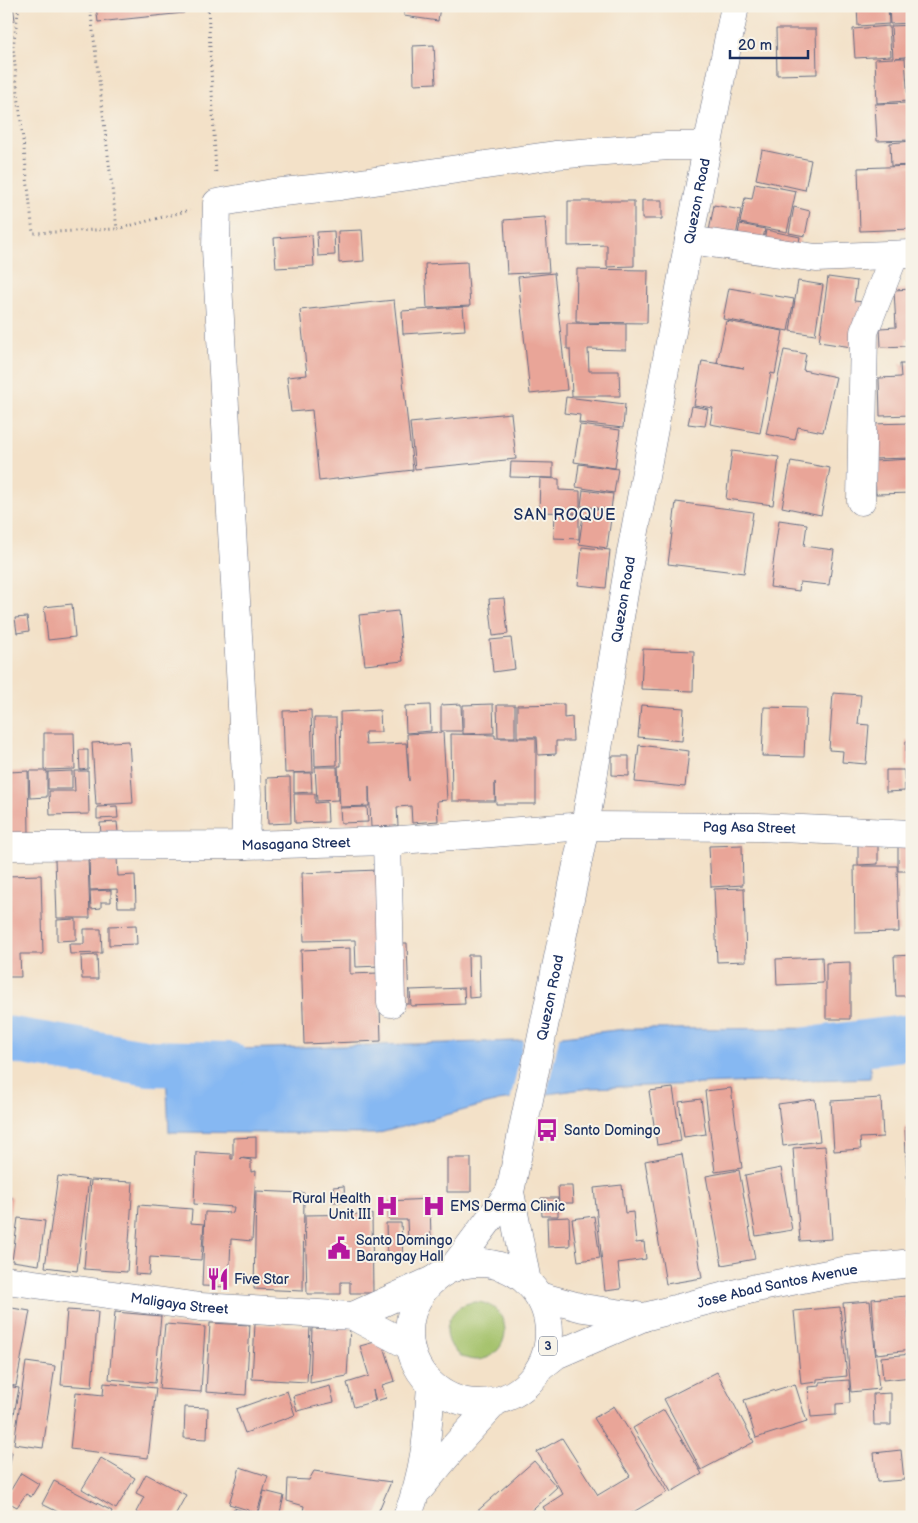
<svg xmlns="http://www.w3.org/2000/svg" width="918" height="1523" font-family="'Balsamiq Sans',sans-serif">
<rect width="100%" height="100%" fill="#f7f3e8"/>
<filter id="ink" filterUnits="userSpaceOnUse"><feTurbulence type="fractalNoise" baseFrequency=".02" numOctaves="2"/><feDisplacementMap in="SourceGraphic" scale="10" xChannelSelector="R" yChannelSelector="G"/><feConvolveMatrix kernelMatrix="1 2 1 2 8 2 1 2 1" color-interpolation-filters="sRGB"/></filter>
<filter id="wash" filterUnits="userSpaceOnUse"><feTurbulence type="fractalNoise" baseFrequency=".0096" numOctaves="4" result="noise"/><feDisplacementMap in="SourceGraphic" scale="20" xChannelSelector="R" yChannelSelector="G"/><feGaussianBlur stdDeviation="1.12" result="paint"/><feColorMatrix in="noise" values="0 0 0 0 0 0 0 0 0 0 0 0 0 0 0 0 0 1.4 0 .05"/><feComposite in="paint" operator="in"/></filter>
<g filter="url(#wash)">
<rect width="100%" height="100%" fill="#f3e1c8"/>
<path fill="#a3c169" stroke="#5f7864" d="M447 1331a29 29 0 1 1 58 0a29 29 0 1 1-58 0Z"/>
<path fill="#86b8f2" stroke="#5074a8" d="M872,1028L870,1078L590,1088L498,1101L376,1134L169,1132L165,1051L518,1041L625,1029Z"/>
<path fill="#f3e1c8" d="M560,1034L546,1097L510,1102L524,1038Z"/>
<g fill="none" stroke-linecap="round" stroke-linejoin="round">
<path stroke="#86b8f2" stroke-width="46" d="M6,1039L150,1063L229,1065
M808,1050L912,1037"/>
</g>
<g id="blocks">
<path fill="#e9a598" d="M6,6H13L15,20L6,21Z
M96,6H183L184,13L98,22Z
M405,6H440L438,21L404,16Z
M857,6H888L889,24L858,26Z
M889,6H912V23L890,24Z
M912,25V56L895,58H905L908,101L877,103L875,59L893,58L891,26Z
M889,26L891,56L855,58L853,29Z
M776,29H816L817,74L777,75Z
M434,45L436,83L414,84L413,46Z
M912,101V140L877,141L875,104L907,103L909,120L908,102Z
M912,141V165L891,166L890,143Z
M762,150L811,160L805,190L756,179Z
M912,166V229L860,231L858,168Z
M755,183L796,191L787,232L740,223L745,198L752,199Z
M642,200H662V219H642Z
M568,201H634V266L607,267V245L568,246Z
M714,205L741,210L735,241L708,236Z
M794,207L810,211L805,236L789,233Z
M545,217L549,272L507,274L504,220Z
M740,224L765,229L761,249L736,244Z
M362,230L364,261L339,263L338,231Z
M766,230L800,237L797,253L763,247Z
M334,231L335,255L318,256L317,232Z
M312,235L314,266L276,268L274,238Z
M467,262L470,306L427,308L425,264Z
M577,269L648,270L647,323L576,322Z
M554,273L567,390L530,394L518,277Z
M828,277L857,281L854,301L864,302L858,348L819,342Z
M798,281L823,285L815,335L790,331Z
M729,288L794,299L788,331L723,319Z
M912,289V339H906L907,346L881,347L880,328L896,327L894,290Z
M394,300L413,470L319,481L312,410L291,412L287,377L307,375L300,310Z
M463,307L465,330L403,334L402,311Z
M726,321L783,331L775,374L771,373L760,433L710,424L713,408L694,405L702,361L744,368L717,363Z
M567,323L626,324V350L588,349L589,371H619L620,396H572L570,349H567Z
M784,350L806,354L803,370L836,377L823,432L798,427L795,440L766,434Z
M900,364H912V415L880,416L879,378L901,377Z
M566,397L625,404L623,428L579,423L580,415L564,413Z
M692,406L708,409L705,426L688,424Z
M511,413L516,459L415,469L410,423Z
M912,423V458L872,459L870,424Z
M580,425L620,430L615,468L574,462Z
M732,451L779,457L773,505L726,499Z
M912,459V493L876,494L874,461Z
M791,461L830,468L821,515L782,507Z
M511,462L553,463V478L510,477Z
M579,464L618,469L614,493L576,487Z
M540,478L559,479V490L580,491V513L539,512Z
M583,490L613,494L611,510L581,506Z
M676,502L753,512L744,573L668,564Z
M584,508L612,511L607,548L579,544Z
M555,513L579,514V539L554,538Z
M779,520L807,524L804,546L834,550L829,585L800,582L799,591L770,587Z
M582,547L610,550L606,588L578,585Z
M504,598L508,634L493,636L489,599Z
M72,604L75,637L48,640L44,607Z
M398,611L403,661L365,665L359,615Z
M27,617L29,631L17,633L15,618Z
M511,638L515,669L493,672L490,640Z
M643,649L694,651L693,691L641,689Z
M833,693L861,695L858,724L869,725L866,764L842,762L843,751L829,750Z
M461,704L462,731H441V705Z
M493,704L494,733L463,734V705Z
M564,704V718L572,717L573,741H556V754L538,755L537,737H517V705Z
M430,705L431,731L406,733L405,706Z
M497,705H515V737H498Z
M641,705L684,708L682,741L638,737Z
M764,707L806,708L804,757L762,756Z
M311,710L313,772L285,773L283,711Z
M380,710L381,732H365L366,745L406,743L409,781L407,734L443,732L447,800L437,801L438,821L412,823L411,806L397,807L398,826L371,827L369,786V806L340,807L338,766H341L340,712Z
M314,718H336L337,765L315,766Z
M44,733H74L75,769L44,770Z
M451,734L495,735V738H536V804H496L495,782V801H452Z
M129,741L133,803L96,805L92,743Z
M906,741H912V767H906Z
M639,745L689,751L685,787L635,782Z
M79,750H88V769L80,770Z
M612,756H629V776L612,775Z
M315,767H337L338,800L317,801Z
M886,770H904L905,791L886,792Z
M28,771L29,834H6V803H10L9,772Z
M29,771H47V797L30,798Z
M72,771V789H48V772Z
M74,771H88L89,814L50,815L49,791H75Z
M294,773H311L312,792L294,793Z
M290,777L291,823L268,824L267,778Z
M294,794H315V803L327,802L328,822L295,823Z
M117,806L118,818L97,819V807Z
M367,807L368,822L341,823L340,808Z
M117,822L118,832L101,833L100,823Z
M878,844V864L858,865V845Z
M742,845L743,885L711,887L709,846Z
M898,845H912V871H898Z
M89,857H117L118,876L135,875L136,907H118L117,889L90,890Z
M88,858L90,918H57L55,859Z
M854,866H897L899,932L855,933Z
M378,870L380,966L356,967L355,940L304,941L302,873Z
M41,875L43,954H20L21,977H6V876Z
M744,888L746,961L717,962L714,889Z
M111,890V902H101V908L91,909L90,891Z
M76,919V940L57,941V920Z
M136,925L137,944L109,945V926Z
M84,929H101L102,953L70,954L69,944H84Z
M398,943H407L409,1004H400Z
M350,948V974L379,973L381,1041L304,1044L301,950Z
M97,955L98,979H82L81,956Z
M468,955H479L480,997L469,998Z
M912,955V996H896L894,956Z
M822,957L823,983L777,985L776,959Z
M850,962V1019H826V963Z
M464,988L465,1004L411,1006L410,990Z
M673,1088L681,1141L657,1145L649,1091Z
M731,1088L742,1168L715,1172L705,1091Z
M881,1098L883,1137L860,1138L861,1149L834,1151L831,1101Z
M701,1099L706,1134L684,1137L679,1102Z
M815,1099L820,1141L783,1146L778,1104Z
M905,1127H912V1152H906Z
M256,1137V1159L240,1158L251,1160V1172L256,1171L252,1241L231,1239L229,1287L202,1286L205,1212L233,1213L234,1207L194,1204L196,1152L231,1154V1159H233V1138Z
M825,1146L832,1239L800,1241L793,1148Z
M682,1154L702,1278L666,1284L645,1161Z
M906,1155H912V1225H909Z
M447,1158H471V1192H447Z
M781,1168L792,1230L756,1236L745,1175Z
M739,1170L755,1259L722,1265L706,1176Z
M58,1176L89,1180L77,1271L45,1267Z
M91,1180L133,1182L127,1272L84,1269Z
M622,1185L625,1213L633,1212L636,1243L644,1242L646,1259L618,1263L621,1289L605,1291L594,1188Z
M344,1186L345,1202H333V1187Z
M558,1186H572L573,1203H559Z
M256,1191L304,1193L303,1291L254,1289Z
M6,1196L12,1197L7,1234H6Z
M541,1198H558V1216H542Z
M430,1199L431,1241L408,1242L407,1220H389L388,1201Z
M139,1205L192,1209L191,1223L204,1224L201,1260L150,1257L149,1275L135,1274Z
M372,1214L373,1293H350V1282H341V1294H307L305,1215Z
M594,1216L600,1258L578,1261L572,1219Z
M569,1217L570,1246L548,1247L547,1218Z
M18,1218L45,1221L39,1265L12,1261Z
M386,1223H401L403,1256L387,1257Z
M907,1296L912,1350L876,1354L872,1299Z
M870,1301L879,1389L851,1392L843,1303Z
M6,1307L30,1311L16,1386L6,1385Z
M840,1307L847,1376L817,1379V1382L801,1384L794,1311Z
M67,1310L98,1312L92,1387L61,1385Z
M115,1312L161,1316L155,1383L109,1379Z
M210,1323L250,1325L246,1395L206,1392Z
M165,1324L205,1327L201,1392L159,1389Z
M255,1324L310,1327L307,1382L252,1379Z
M312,1328H350L347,1376L310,1383Z
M382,1340L395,1381L382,1385L386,1398L376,1401L373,1390L375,1401L354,1407L347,1383L369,1376L360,1346Z
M912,1354V1377L883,1380L881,1357Z
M26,1362L55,1366L43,1448L14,1444Z
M717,1372L754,1442L701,1470L664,1399Z
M849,1380L850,1403L836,1404V1415L811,1417L808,1387L820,1386V1382Z
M104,1383L156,1388L148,1458L70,1449L76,1392L103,1395Z
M795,1384L807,1422L756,1438L744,1400Z
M6,1386L19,1388L7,1451L12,1452L7,1481Z
M330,1386L334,1402L297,1411L293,1396Z
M287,1391L295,1415L245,1433L236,1409Z
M891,1393V1425H874L873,1394Z
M614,1406L667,1492L625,1517H549L543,1507L563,1494L537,1452L562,1438L598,1495L630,1476L594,1418Z
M185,1407L208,1408L207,1439L184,1438Z
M664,1410L702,1474L671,1492L633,1428Z
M901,1450L904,1480L877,1482L874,1453Z
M101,1458L135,1478L116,1509L82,1489Z
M534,1461L557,1487L524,1517H477L474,1514Z
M240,1467L268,1476L257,1513L229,1504Z
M314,1471L391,1482L376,1517H302L304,1506L287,1501L288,1479L309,1480Z
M21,1473L39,1484L31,1497L26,1494L17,1507L6,1501V1498Z
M146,1474L186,1495L174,1517H146L136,1512L144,1497L136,1493Z
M54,1481L112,1511L110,1517H68L42,1504Z
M264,1491L284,1496L279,1517L259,1512Z
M234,1508L259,1516V1517H231Z"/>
</g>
</g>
<g filter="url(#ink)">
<use href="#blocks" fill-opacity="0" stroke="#676d83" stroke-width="1"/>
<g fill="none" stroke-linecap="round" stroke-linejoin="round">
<defs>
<g id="minor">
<path d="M689,240L816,258L910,254"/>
<path d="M861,501L864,332L894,256"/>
<path d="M387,841L391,1003"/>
<path d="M245,845L247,794L216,249L217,203L273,193L340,186L555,155L668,146H708"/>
<path id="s1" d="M6,846L245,845L387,841L585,826L759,827L912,834"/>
</g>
<g id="major">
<path d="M453,1268L510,1192"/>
<path id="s2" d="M6,1280L200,1307L353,1316L410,1346"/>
<path id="s3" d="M527,1282L510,1192L585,826L629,563L689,240L735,6"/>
<path d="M353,1316L433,1280"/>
</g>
<g id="highway">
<circle cx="479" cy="1333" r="70"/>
<path d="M539,1296L583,1308L644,1317"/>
<path id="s4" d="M541,1367L556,1355L644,1317L756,1288L848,1270L912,1263"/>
<path d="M420,1488L455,1446L495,1402"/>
<path d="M407,1517C425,1472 428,1432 431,1385"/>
</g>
</defs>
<use href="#minor" stroke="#676d83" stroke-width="29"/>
<use href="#major" stroke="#676d83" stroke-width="29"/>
<use href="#highway" stroke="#676d83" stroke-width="29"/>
<path stroke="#676d83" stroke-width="3" stroke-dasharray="1 4" stroke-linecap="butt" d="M19,6L13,47L33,233L117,229
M90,6L117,229L190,210
M208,6L216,175"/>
<use href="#minor" stroke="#fff" stroke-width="28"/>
<use href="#major" stroke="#fff" stroke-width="28"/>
<use href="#highway" stroke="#fff" stroke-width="28"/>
</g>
</g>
<defs>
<symbol id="bus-bare" viewBox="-9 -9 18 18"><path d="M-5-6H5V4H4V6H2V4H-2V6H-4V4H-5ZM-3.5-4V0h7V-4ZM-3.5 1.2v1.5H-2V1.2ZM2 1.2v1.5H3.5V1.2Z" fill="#b5179e" stroke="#f7f3e8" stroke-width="2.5" paint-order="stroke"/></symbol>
<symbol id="hospital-bare" viewBox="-9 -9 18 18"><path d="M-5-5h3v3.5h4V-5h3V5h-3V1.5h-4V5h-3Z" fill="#b5179e" stroke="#f7f3e8" stroke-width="2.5" paint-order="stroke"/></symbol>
<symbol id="civic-bare" viewBox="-9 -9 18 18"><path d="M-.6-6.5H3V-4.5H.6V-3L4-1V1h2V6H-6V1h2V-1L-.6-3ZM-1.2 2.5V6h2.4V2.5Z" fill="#b5179e" stroke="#f7f3e8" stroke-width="2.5" paint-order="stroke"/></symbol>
<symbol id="restaurant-bare" viewBox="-9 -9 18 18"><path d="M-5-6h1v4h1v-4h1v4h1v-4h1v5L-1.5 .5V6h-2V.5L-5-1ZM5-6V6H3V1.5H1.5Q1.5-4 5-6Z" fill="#b5179e" stroke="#f7f3e8" stroke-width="2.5" paint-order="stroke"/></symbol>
</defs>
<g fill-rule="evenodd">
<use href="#bus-bare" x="531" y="1114" width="32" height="32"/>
<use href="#hospital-bare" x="371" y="1190" width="32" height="32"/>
<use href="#hospital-bare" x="418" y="1190" width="32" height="32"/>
<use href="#civic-bare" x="323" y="1232" width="32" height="32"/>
<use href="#restaurant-bare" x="202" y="1263" width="32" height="32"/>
</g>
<g text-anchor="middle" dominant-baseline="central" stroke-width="4" stroke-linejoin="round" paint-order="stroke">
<rect fill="#f7f3e8" stroke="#5d6a87" stroke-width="1" x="539" y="1336.5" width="18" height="19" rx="4"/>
<g font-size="12" font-weight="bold" fill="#1b2f5e">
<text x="548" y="1346">3</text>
</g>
<g font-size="14" fill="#1b2f5e" stroke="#f7f3e8">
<text stroke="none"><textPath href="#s3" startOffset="1100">Quezon Road</textPath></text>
<text stroke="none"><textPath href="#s3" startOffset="695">Quezon Road</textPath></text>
<text stroke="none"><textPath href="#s1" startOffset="744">Pag Asa Street</textPath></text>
<text stroke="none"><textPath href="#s1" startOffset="290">Masagana Street</textPath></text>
<text stroke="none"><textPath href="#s3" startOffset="290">Quezon Road</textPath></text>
<text stroke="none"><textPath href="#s4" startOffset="252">Jose Abad Santos Avenue</textPath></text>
<text stroke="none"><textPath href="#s2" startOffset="175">Maligaya Street</textPath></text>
</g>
<g font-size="14" fill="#1b2f5e" stroke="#f7f3e8" text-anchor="start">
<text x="564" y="1130">Santo Domingo</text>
<text x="371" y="1198" text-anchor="end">Rural Health<tspan x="371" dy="16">Unit III</tspan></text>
<text x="450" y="1206">EMS Derma Clinic</text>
<text x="356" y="1240">Santo Domingo<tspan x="356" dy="16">Barangay Hall</tspan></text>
<text x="234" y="1279">Five Star</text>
</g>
<g font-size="16" letter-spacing="1" fill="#1b2f5e" stroke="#f7f3e8">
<text x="565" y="515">SAN ROQUE</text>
</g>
</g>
<rect width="918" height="1523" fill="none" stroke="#f7f3e8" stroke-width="25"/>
<path d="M730 50v8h78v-8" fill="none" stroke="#1b2f5e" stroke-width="2.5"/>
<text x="738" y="50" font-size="15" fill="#1b2f5e" stroke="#f7f3e8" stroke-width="4" paint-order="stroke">20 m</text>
</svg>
